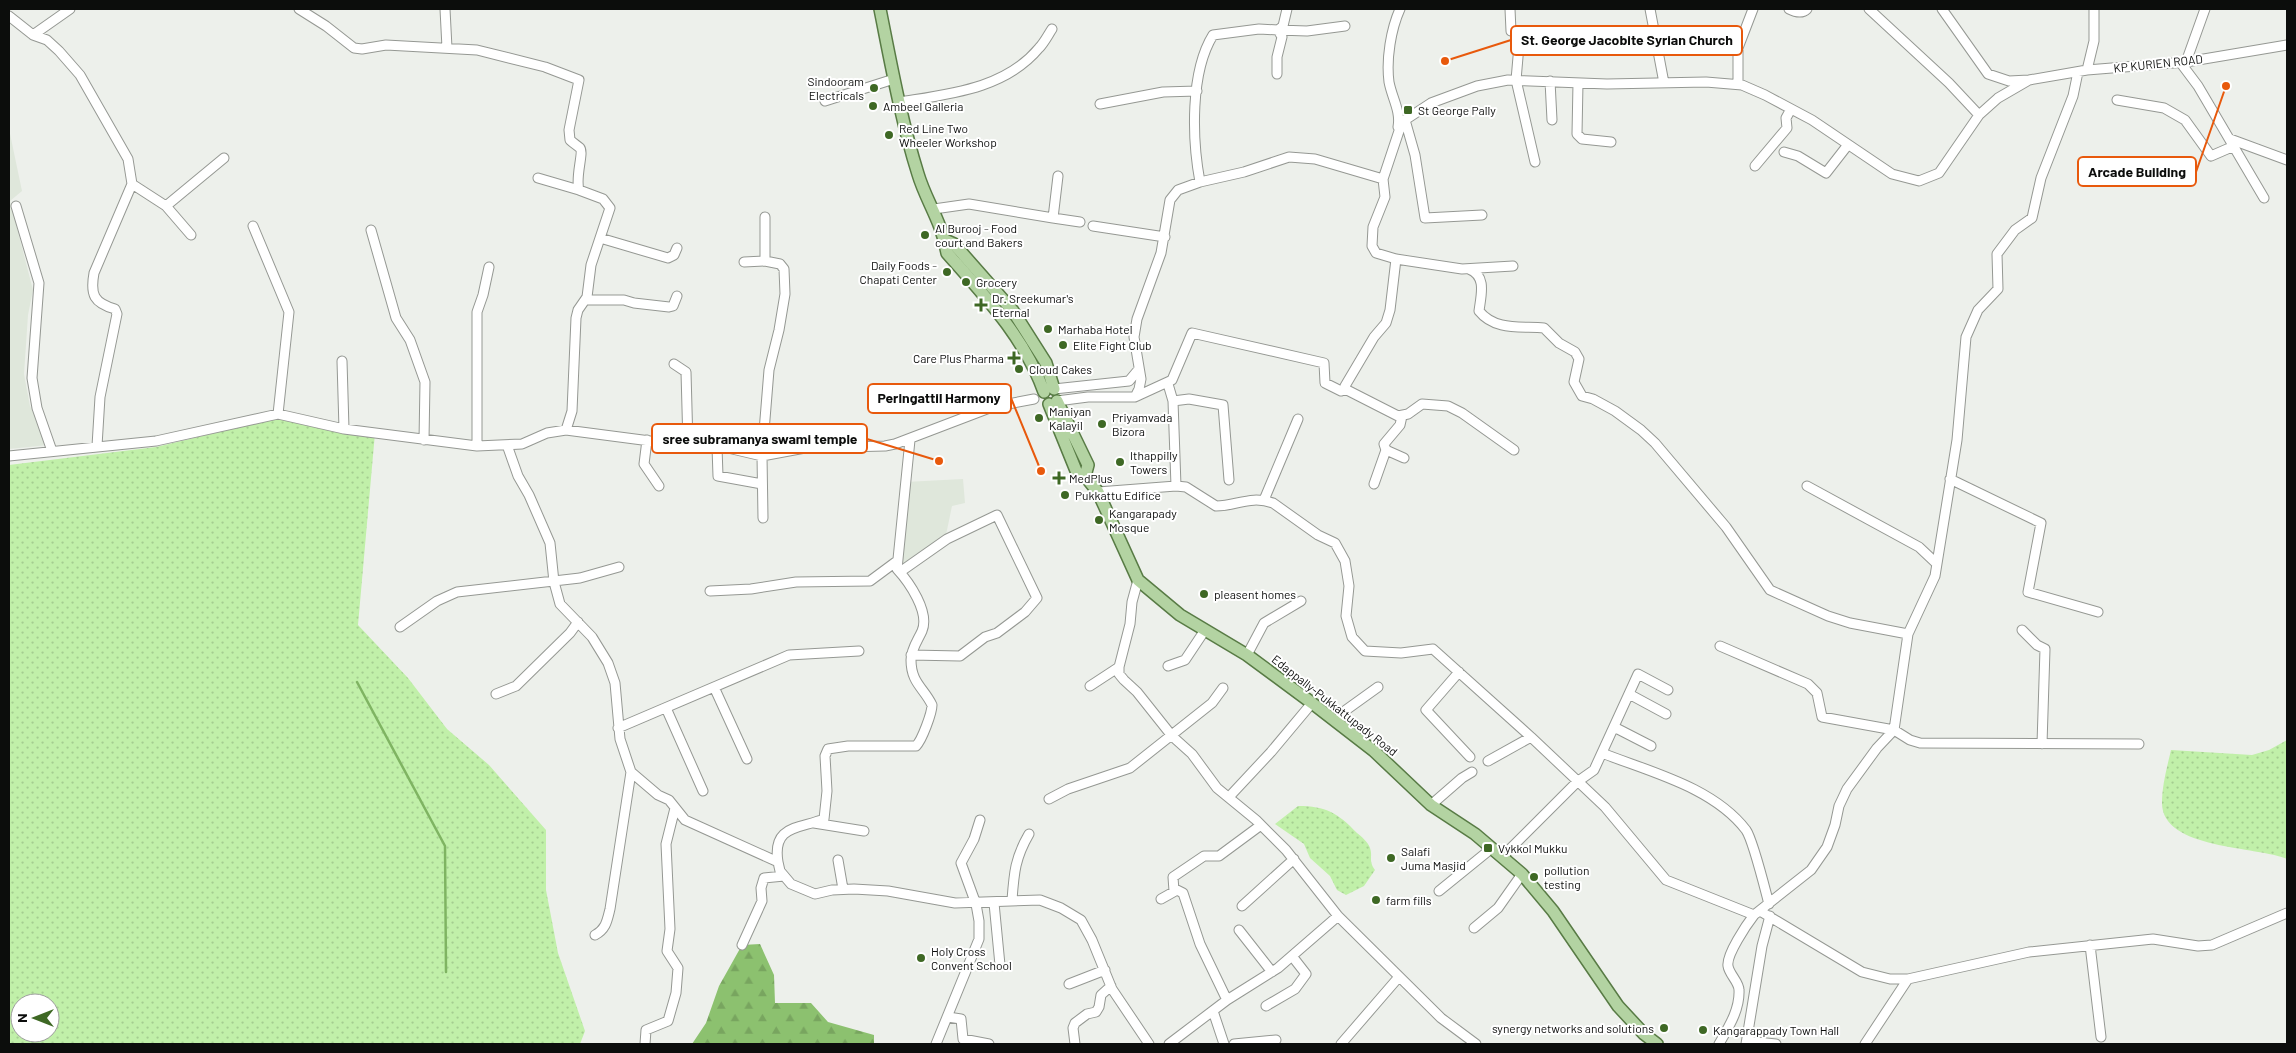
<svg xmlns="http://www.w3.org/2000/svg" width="2296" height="1053" font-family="Barlow,sans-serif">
<defs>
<pattern id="grass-dots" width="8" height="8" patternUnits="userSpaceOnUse" patternTransform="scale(1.25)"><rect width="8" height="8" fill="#c1f0a9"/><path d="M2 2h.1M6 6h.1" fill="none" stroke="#a5cd90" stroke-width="1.8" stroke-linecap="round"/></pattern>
<pattern id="forest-firs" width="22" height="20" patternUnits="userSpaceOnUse" patternTransform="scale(1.25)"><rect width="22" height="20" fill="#8cc16f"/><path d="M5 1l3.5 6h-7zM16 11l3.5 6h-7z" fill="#78a55f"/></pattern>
</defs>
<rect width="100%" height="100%" fill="#edf0eb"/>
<path fill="#dfe7db" d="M9,129L22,191L10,201L33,290L28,315L24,374L30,406L48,445L9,449Z
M963,479L965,503L952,506L946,535L905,565L898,566L905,482Z"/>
<path fill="url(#grass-dots)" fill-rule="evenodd" d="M278,418L375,433L358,625L408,678L447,729L489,765L546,830V890L558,953L585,1031L580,1044H9V465L156,447ZM20,1003H50V1033H20Z
M2287,740V859C2258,846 2162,850 2162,803C2162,786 2167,767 2171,750L2252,755L2269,750Z
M1298,806C1326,806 1338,813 1357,833C1361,836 1368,842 1370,848C1373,857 1368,860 1375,870L1364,886L1346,895L1337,890L1330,876L1310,858L1304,844L1275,824Z"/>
<path fill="url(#forest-firs)" d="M760,944L774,975L775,1003H811L828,1022L874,1035V1044H692L706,1023L719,986L742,945Z"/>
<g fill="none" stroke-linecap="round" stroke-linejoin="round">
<path stroke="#7fb462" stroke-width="2.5" d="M357,682L445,846L446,972"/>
<defs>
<path id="minor" d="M299,9L326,26L354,48L362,49L386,45L477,50L545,67L579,80L569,130L570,140C573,143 578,146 580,148C584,153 575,177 579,190L603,199L610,208L591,265L587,297L578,310L576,318L572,411L566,430
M445,9L447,48
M1510,9L1511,31L1520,34L1516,80L1535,162
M1650,9L1664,83
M1789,9C1795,12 1802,14 1807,9
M1869,9L1949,83L1979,115
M1942,9L1988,74L2009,81L2029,80L2087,70L2186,62L2287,45
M9,16L33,35L47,40L59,51L80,75L128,159L132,184L94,273C90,295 94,303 115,309L117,314L100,397L97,446
M1278,30L1307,31L1345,26
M33,35L70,9
M1656,38H1674L1691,46
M2180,62L2198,86L2264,198
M2186,62L2205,9
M2087,70L2094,41V9
M1277,74V57L1282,37L1278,30
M1550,81L1552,120
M1578,83L1577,134L1582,139L1611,142
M1738,84V48L1753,9
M2117,100L2164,108L2185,120L2211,156L2234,146
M825,101L894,79
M900,102C949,94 1005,89 1039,48C1044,43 1048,35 1052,29
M1100,104L1163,92L1197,91
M1405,120L1415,155L1425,218L1482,215
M1398,127C1401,111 1392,98 1389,82C1386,59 1391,29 1400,9
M2230,139L2287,160
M1784,152L1798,156L1826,173L1847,146
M1755,166L1787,128L1786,118L1791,109
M538,178L579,190
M1200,182C1192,139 1190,72 1213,35L1259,29L1278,30L1283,26L1287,9
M132,184L166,206L191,235
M16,206L39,283L32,378L37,408L52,451
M166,206L224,158
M934,209L969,204L1053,218L1058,176
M1053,218L1080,222
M253,226L289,312L278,414
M1093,226L1165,237
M371,230L396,318L410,340L425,382L424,440
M600,238L668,258L674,255L677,248
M1396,259L1390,310L1386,323L1374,337L1345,386V389L1398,416L1408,414L1422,404L1448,406L1462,413L1514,450
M765,261V217
M744,262L765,261L780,264L784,269L785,294L779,330L769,370L762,456L763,518
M1513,266L1462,269L1396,259L1376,253L1372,246L1373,227L1385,197L1383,179L1402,122L1431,103L1477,86L1508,80L1607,84L1706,82L1742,85L1765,95L1812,120L1892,174L1919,181L1939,173L1979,115L1998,98L2029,80
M1469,269C1487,276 1481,295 1479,311C1495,331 1521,326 1544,328L1559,343L1575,352L1579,359L1574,382L1582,396L1593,399L1615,411L1641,430L1655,443L1726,527L1770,590L1828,616L1850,623L1908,634
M585,300H624L634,303L669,307L673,306L677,296
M342,361L344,429
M674,364L686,372L688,445
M1168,384L1173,401L1176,486
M1054,389L1129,381L1139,369
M1135,397L1172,380L1192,333L1324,363L1325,383L1341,391L1345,389
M1057,401L1088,397H1135L1139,389L1141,379L1134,337L1137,319L1161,253L1170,200L1178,190L1200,182L1244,172L1289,157L1315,159L1383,179
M1173,401L1189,399L1223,405L1229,480
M647,440L644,464L659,486
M507,445L518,476L529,495L550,543L554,582L560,604L592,637L608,663L615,683L620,739L631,772L658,795L669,800L685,820L778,862L780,871L791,884L815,894L832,890L854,889L888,891L955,903L1040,900L1061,908L1081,920L1092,940L1112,989L1149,1044
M477,446V312L483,295L489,267
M717,447L718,476L762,484
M1386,450L1404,458
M9,456L156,441L278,414L344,429L477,446L522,444L547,433L566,430L673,444L728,448L762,456L805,448L885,446L895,444L992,407L1034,399
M1950,479L2041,523L2028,592L2098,612
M1374,484L1386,450L1384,444L1400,425L1402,416
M1807,486L1919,547L1937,564
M1098,492L1176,486L1186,487L1216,506C1237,506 1250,495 1273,503L1318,535L1335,543L1345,561L1349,586L1346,616L1352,637L1365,651L1401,653L1433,649L1531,737L1605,807L1666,880L1754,915
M1264,500L1298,419
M900,572L947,539L997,515L1037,598L1025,612L997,633L985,637L960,656L911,655
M710,591L751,589L796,582L870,581L897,561
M400,627L437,601L457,592L580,578L619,567
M2022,630L2037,645L2045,649L2042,744
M1720,646L1808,684L1817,693L1822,717L1894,730L1910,740L1920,743L2139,744
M1247,655L1264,623L1301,601
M1168,666L1185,660L1205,630
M1119,667V674L1124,680L1137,692L1172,736L1192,754L1217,788L1256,820L1286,850L1338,916L1441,1018L1476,1044
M1459,672L1426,710L1470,757
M1090,686L1119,667L1130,624L1132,602L1138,580
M714,687L747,759
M496,694L516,686L570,633L578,622
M1629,694L1666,714
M666,708L703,791
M1336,722L1346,710L1378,687
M1614,727L1651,746
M618,728L789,655L859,651
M1602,753C1650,772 1713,787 1746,830C1753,840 1765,889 1769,904
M1488,761L1531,737
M1229,797L1271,752L1312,703
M1049,799L1068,789L1130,768L1212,703L1223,688
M1431,805L1462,778L1472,772
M814,823L864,831
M1502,857L1577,782L1594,770L1638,674L1668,690
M838,860L843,889
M778,862C772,825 799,829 824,819L827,791L825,756L828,749L848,746H916C922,740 932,713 932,705C924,688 911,683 911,660C911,649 918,640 922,631C930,612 909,582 897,569L910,440
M1174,891L1173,877L1204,856H1219L1261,825
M1439,891L1492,848
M1161,899L1177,890L1183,893L1200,944L1227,1000
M1012,900C1014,873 1015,858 1029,834
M994,903L1000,965
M1242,906L1294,859
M1760,911L1862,972L1890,979H1908L2029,952L2153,939L2198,946L2212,945L2287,913
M1474,928L1498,908L1522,874
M1239,930L1272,972
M595,935C606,929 607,921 610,909L631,772
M742,945L762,901L761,888L764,878L784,876
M2090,945L2101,1037
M1069,984L1105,970
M1266,1006L1295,989L1306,974L1292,956
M1213,1011L1224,1044
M948,1017L961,1019L963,1039L989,1044
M1747,1041L1776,1044
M645,1044L646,1030L668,1021L676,993L678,968L667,951L670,929L666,844L675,808
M936,1044L979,939V921L976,904L961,863L974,839L980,820
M1075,1044L1073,1028L1075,1023L1087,1014L1096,1012L1099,1007L1101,995L1111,986
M1169,1044L1227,1000L1278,968L1338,916
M1234,1044L1276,1040
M1341,1044L1398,978
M1719,1044C1728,1028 1740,1010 1739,990C1739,982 1729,974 1728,966C1726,955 1747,924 1754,915L1811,870L1827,847L1835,825L1839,806L1847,789L1877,748L1894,730L1908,634L1935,576L1957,440L1966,337L1978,310L1998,289L1997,254L2015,230L2032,218L2041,178L2073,96L2078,72
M1746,1044L1762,946L1770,916
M1865,1044L1908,979"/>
<path id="major" d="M880,9C891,64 901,120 918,174C926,201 942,222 947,253C984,295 1025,338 1044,392
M945,240L954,244L1013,311L1046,363L1054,389
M1057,401L1088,465L1085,476
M1049,404L1077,473L1085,476L1098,492L1138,580L1180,615L1247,655L1312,703L1374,751L1431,805L1475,834L1522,874L1553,911L1618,1006L1644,1034L1657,1044"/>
</defs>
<use href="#minor" stroke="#959893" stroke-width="11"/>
<use href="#major" stroke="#587b45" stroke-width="14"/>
<use href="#minor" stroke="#fff" stroke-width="9"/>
<use href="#major" stroke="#b3d3a2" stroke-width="11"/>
</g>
<g fill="#3e6824" stroke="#fff" stroke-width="2">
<circle cx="874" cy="88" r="5"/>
<circle cx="873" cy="106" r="5"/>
<rect x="1403" y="105" width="10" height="10" rx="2.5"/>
<circle cx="889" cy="135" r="5"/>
<circle cx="925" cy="235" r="5"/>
<circle cx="947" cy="272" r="5"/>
<circle cx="966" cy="282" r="5"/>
<path d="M978.5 297.5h5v5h5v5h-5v5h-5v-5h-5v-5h5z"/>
<circle cx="1048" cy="329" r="5"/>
<circle cx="1063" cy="345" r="5"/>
<path d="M1011.5 350.5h5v5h5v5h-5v5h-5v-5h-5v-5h5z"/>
<circle cx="1019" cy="369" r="5"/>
<circle cx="1039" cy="418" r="5"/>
<circle cx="1102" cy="424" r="5"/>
<circle cx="1120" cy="462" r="5"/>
<path d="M1056.5 470.5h5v5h5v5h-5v5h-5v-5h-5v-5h5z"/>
<circle cx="1065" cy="495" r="5"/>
<circle cx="1099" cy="520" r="5"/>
<circle cx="1204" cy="594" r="5"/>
<rect x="1483" y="843" width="10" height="10" rx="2.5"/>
<circle cx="1391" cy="858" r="5"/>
<circle cx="1534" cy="877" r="5"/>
<circle cx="1376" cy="900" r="5"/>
<circle cx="921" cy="958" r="5"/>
<circle cx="1664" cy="1028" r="5"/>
<circle cx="1703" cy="1030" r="5"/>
</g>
<g text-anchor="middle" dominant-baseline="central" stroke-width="4" stroke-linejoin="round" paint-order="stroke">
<g font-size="12" fill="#0c0d0c" stroke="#fff">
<text transform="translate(2158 63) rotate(-6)">KP KURIEN ROAD</text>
<text transform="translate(1335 705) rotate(38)">Edappally-Pukkattupady Road</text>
</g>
<g font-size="12" fill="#0c0d0c" stroke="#fff" text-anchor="start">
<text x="864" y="81" text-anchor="end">Sindooram<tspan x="864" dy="14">Electricals</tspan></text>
<text x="883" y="106">Ambeel Galleria</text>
<text x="1418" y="110">St George Pally</text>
<text x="899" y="128">Red Line Two<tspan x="899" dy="14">Wheeler Workshop</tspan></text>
<text x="935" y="228">Al Burooj - Food<tspan x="935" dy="14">court and Bakers</tspan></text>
<text x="937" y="265" text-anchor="end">Daily Foods -<tspan x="937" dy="14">Chapati Center</tspan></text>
<text x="976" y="282">Grocery</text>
<text x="992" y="298">Dr. Sreekumar's<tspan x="992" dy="14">Eternal</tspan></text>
<text x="1058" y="329">Marhaba Hotel</text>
<text x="1073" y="345">Elite Fight Club</text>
<text x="1004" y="358" text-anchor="end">Care Plus Pharma</text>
<text x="1029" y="369">Cloud Cakes</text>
<text x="1049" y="411">Maniyan<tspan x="1049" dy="14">Kalayil</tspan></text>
<text x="1112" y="417">Priyamvada<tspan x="1112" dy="14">Bizora</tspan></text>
<text x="1130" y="455">Ithappilly<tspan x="1130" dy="14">Towers</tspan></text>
<text x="1069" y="478">MedPlus</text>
<text x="1075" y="495">Pukkattu Edifice</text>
<text x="1109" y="513">Kangarapady<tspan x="1109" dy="14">Mosque</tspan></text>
<text x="1214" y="594">pleasent homes</text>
<text x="1498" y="848">Vykkol Mukku</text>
<text x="1401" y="851">Salafi<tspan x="1401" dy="14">Juma Masjid</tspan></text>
<text x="1544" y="870">pollution<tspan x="1544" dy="14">testing</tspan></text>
<text x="1386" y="900">farm fills</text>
<text x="931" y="951">Holy Cross<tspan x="931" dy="14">Convent School</tspan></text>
<text x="1654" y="1028" text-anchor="end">synergy networks and solutions</text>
<text x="1713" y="1030">Kangarappady Town Hall</text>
</g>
</g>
<path fill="none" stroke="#e8590c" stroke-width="2" d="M1445 61L1511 40M2226 86L2196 172M1041 471L1011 398M939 461L867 439"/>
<g fill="#e8590c" stroke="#fff" stroke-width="2">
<circle cx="1445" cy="61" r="5"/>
<circle cx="2226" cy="86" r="5"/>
<circle cx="1041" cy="471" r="5"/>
<circle cx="939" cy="461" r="5"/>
</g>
<g fill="#fff" stroke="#e8590c" stroke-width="2">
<rect x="1511" y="26" width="231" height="29" rx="5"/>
<rect x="2078" y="157" width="118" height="29" rx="5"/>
<rect x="868" y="384" width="143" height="29" rx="5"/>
<rect x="652" y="424" width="215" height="29" rx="5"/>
</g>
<g font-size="14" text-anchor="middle" font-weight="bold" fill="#0c0d0c">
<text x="1627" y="45">St. George Jacobite Syrian Church</text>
<text x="2137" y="177">Arcade Building</text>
<text x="939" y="403">Peringattil Harmony</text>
<text x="760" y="444">sree subramanya swami temple</text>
</g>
<rect width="2296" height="1053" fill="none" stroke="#0c0d0c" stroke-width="20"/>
<g transform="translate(35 1018) rotate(270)"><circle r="24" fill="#ffffff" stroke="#9e9e9e"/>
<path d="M0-4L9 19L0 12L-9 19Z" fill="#3e6824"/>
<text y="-8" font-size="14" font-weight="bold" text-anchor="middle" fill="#0c0d0c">N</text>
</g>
</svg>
